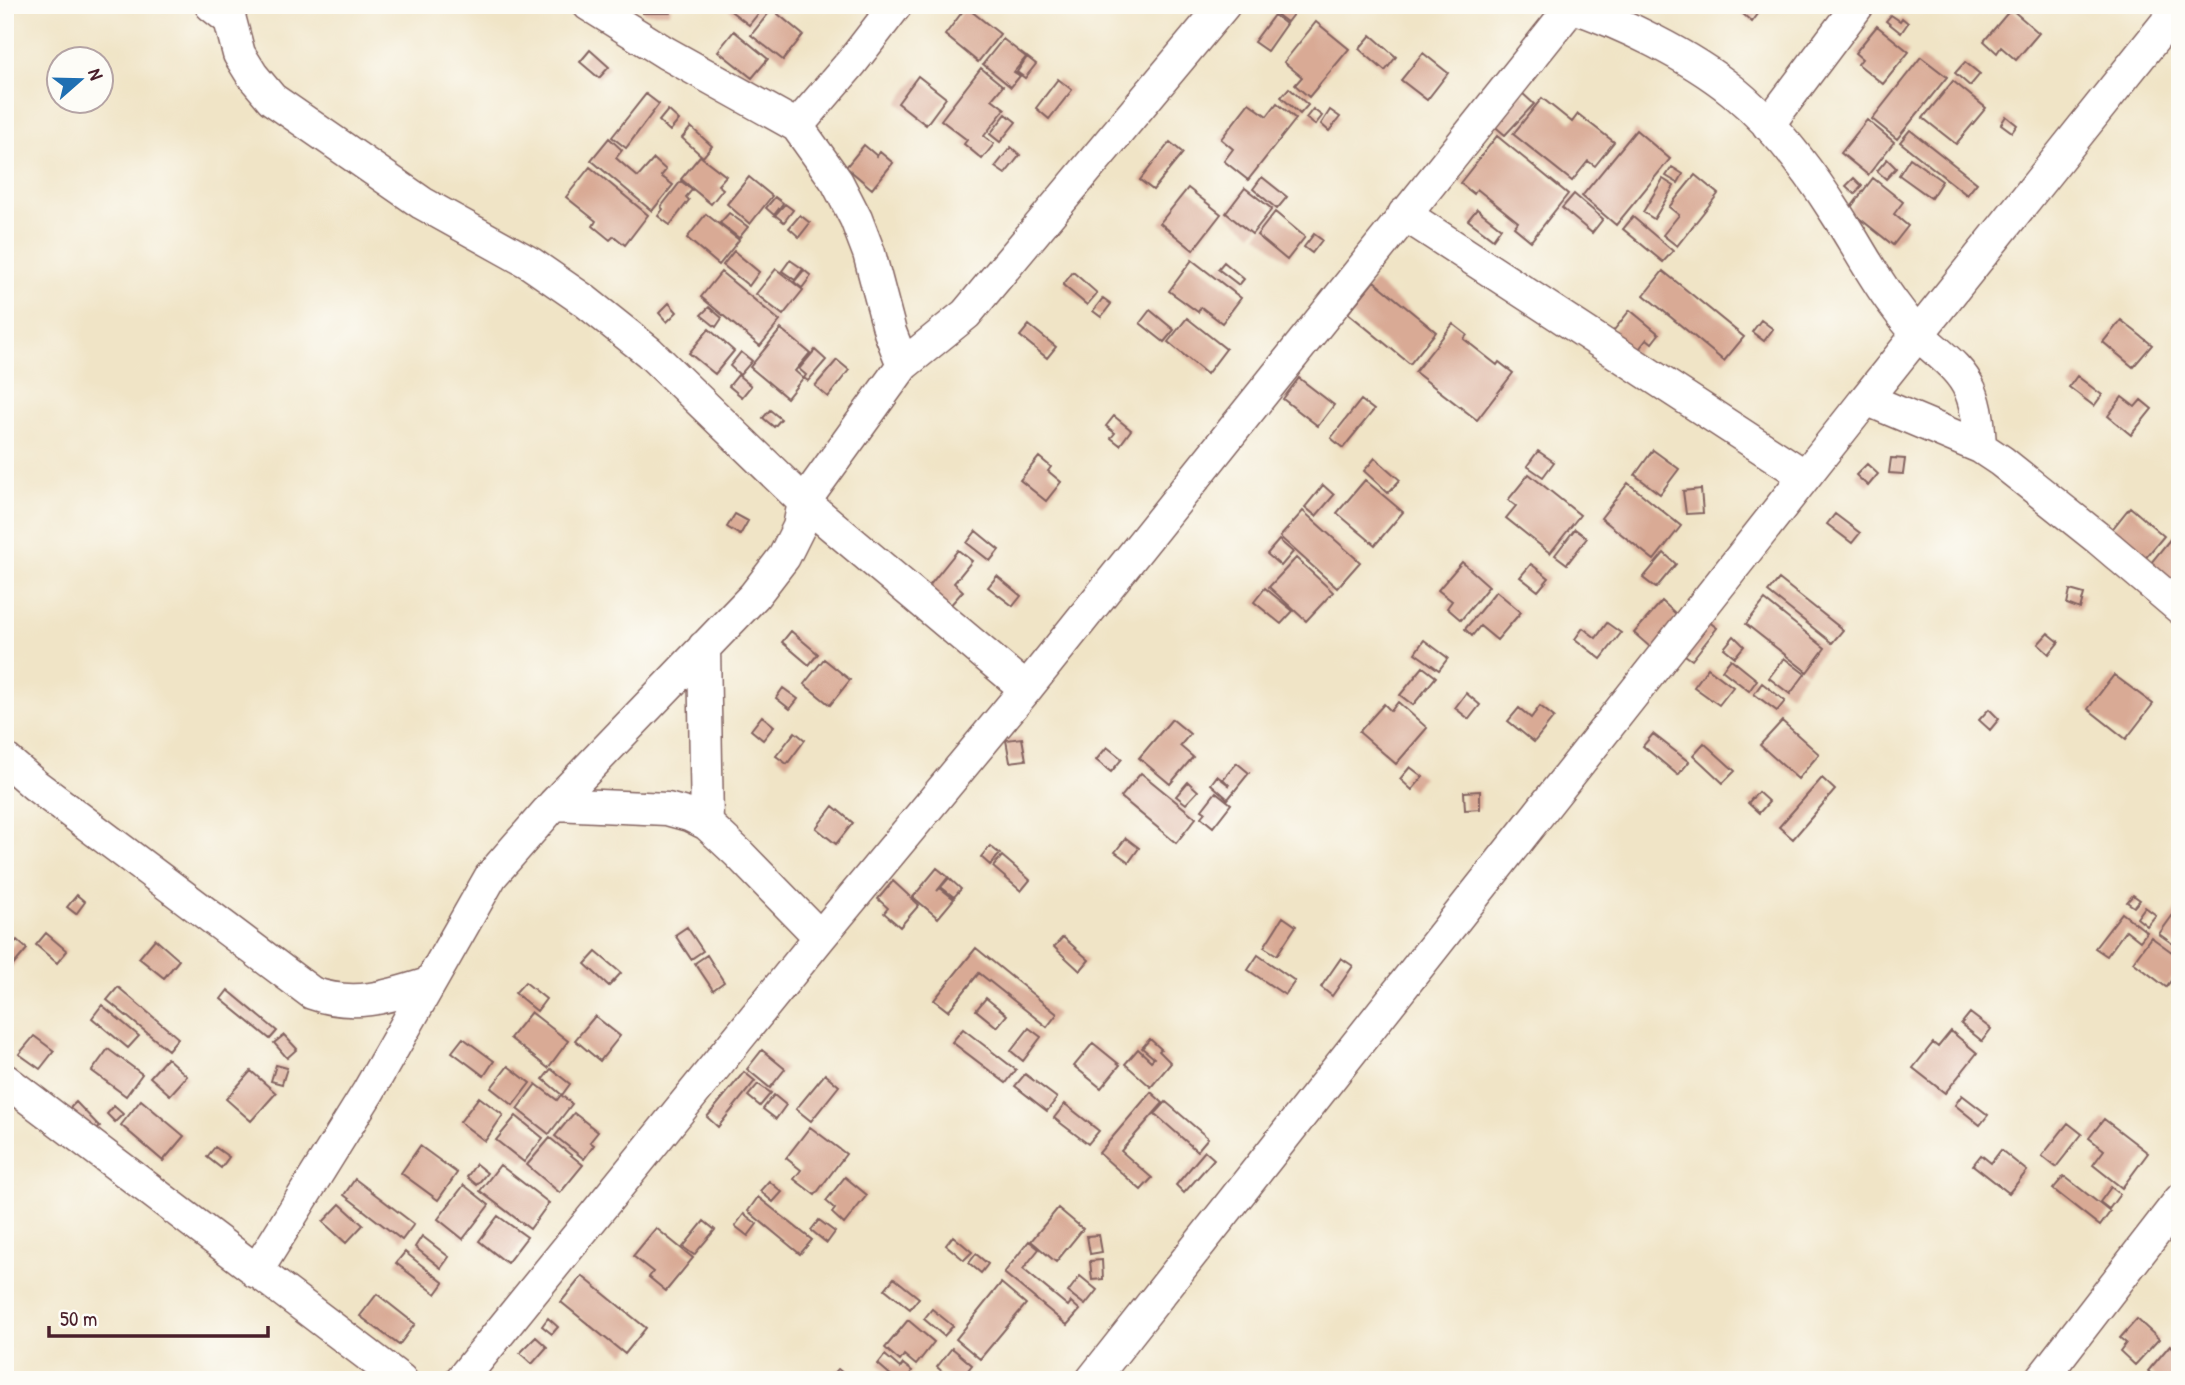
<svg xmlns="http://www.w3.org/2000/svg" width="2185" height="1385" font-family="'Patrick Hand',sans-serif">
<rect width="100%" height="100%" fill="#fdfcf7"/>
<filter id="ink" filterUnits="userSpaceOnUse"><feTurbulence type="fractalNoise" baseFrequency=".0143" numOctaves="2"/><feDisplacementMap in="SourceGraphic" scale="14" xChannelSelector="R" yChannelSelector="G"/><feConvolveMatrix kernelMatrix="1 2 1 2 8 2 1 2 1" color-interpolation-filters="sRGB"/></filter>
<filter id="wash" filterUnits="userSpaceOnUse"><feTurbulence type="fractalNoise" baseFrequency=".00686" numOctaves="4" result="noise"/><feDisplacementMap in="SourceGraphic" scale="28" xChannelSelector="R" yChannelSelector="G"/><feGaussianBlur stdDeviation="1.57" result="paint"/><feColorMatrix in="noise" values="0 0 0 0 0 0 0 0 0 0 0 0 0 0 0 0 0 1.4 0 .05"/><feComposite in="paint" operator="in"/></filter>
<g filter="url(#wash)">
<rect width="100%" height="100%" fill="#f0e4c6"/>
<g id="blocks">
<path fill="#d9aa95" d="M643,5H671L670,13H643Z
M723,5H765L749,25Z
M1281,5H1292L1297,9L1287,22L1275,13Z
M1733,5H1756L1761,10L1752,22Z
M966,7L1000,34L978,62L945,35Z
M772,9L803,35L783,60L751,35Z
M2011,9L2039,33L2016,60L2001,47L1997,53L1984,41Z
M1274,15L1286,24L1267,51L1254,42Z
M1891,15L1900,21L1902,18L1908,23L1901,33L1886,21Z
M1316,22L1349,49L1309,97L1295,85L1302,77L1284,62Z
M1877,26L1909,52L1883,84L1858,64L1862,59L1855,53Z
M734,31L768,59L752,78L718,51Z
M1371,35L1396,57L1385,71L1359,49Z
M1003,39L1026,57L1014,72L1020,76L1011,87L983,64Z
M590,50L609,67L599,78L580,62Z
M1423,53L1448,73L1427,100L1401,80Z
M1027,57L1036,64L1025,78L1017,72Z
M1921,57L1947,77L1897,139L1872,119Z
M1965,62L1980,74L1970,86L1955,73Z
M981,68L1003,86L992,99L1005,109L984,136L994,144L982,159L964,144L967,140L941,120Z
M918,76L946,98L926,125L898,103Z
M1058,79L1072,90L1049,119L1036,108Z
M1953,81L1986,108L1956,144L1923,118Z
M1289,88L1308,105L1300,114L1281,97Z
M1521,92L1534,104L1505,135L1492,124Z
M646,94L659,104L626,148L612,137Z
M1542,98L1572,122L1578,114L1614,142L1595,166L1588,161L1572,181L1513,134Z
M1249,103L1267,116L1277,103L1296,119L1248,180L1224,161L1233,149L1221,139Z
M1313,109L1322,116L1315,125L1306,118Z
M668,110L679,120L670,131L659,121Z
M1330,110L1340,117L1329,131L1321,124Z
M1006,114L1016,122L1000,142L990,134Z
M2006,116L2017,125L2012,132L2001,124Z
M1867,120L1894,142L1868,175L1841,153Z
M691,127L712,146L703,157L682,138Z
M1636,130L1670,159L1616,225L1582,196Z
M1910,130L1977,183L1967,195L1900,142Z
M1497,136L1568,194L1531,241L1514,227L1518,222L1477,189L1474,194L1460,183Z
M609,138L622,150L616,158L638,177L654,159L666,170L661,176L673,185L652,211L591,160Z
M1170,142L1183,153L1153,190L1140,180Z
M864,145L877,156L880,152L893,163L872,189L846,167Z
M1011,147L1020,155L1005,174L995,167Z
M700,156L726,176L718,185L723,189L711,204L681,179Z
M1910,158L1942,181L1931,198L1899,175Z
M1887,159L1896,168L1886,179L1877,171Z
M590,167L648,215L625,245L614,236L610,240L593,226L596,221L566,197Z
M1672,167L1683,174L1678,183L1666,176Z
M1695,175L1718,194L1677,246L1663,235L1679,215L1669,207Z
M749,177L772,196L750,224L727,204Z
M1262,177L1287,197L1277,209L1253,189Z
M1854,178L1862,186L1855,194L1846,186Z
M1873,178L1903,202L1894,214L1908,226L1893,245L1849,210Z
M1663,179L1674,186L1654,219L1643,212Z
M681,181L692,190L686,197L689,200L670,225L658,216L663,209L661,207Z
M1188,188L1221,214L1193,250L1160,223Z
M1245,188L1272,209L1252,234L1226,213Z
M1574,194L1603,219L1592,233L1562,208Z
M775,197L783,203L774,215L766,208Z
M785,204L793,210L784,222L775,215Z
M1477,209L1501,228L1493,239L1468,220Z
M1275,212L1305,237L1287,260L1257,235Z
M729,213L748,227L739,238L720,223Z
M706,214L739,240L719,265L687,238Z
M800,215L810,223L799,237L789,228Z
M1633,217L1673,251L1663,262L1623,229Z
M1314,234L1322,240L1312,253L1304,247Z
M734,251L759,272L749,286L723,265Z
M790,260L803,269L795,280L782,271Z
M1192,260L1241,298L1222,323L1201,307L1198,312L1169,291Z
M1224,262L1244,279L1239,285L1218,269Z
M776,269L803,290L783,315L756,294Z
M804,270L811,276L802,288L794,282Z
M1663,271L1744,337L1724,361L1644,295Z
M721,272L780,321L760,346L701,297Z
M1073,272L1097,293L1087,305L1063,285Z
M1374,281L1436,332L1410,364L1348,313Z
M1103,298L1111,304L1101,317L1093,311Z
M669,303L677,312L667,322L659,313Z
M709,307L722,318L716,327L701,315Z
M1150,310L1174,330L1164,342L1140,323Z
M1630,310L1659,334L1652,343L1647,339L1635,354L1611,334Z
M1187,318L1226,349L1207,374L1168,342Z
M1761,320L1773,329L1764,341L1752,332Z
M2121,320L2152,345L2133,367L2103,342Z
M1453,324L1467,335L1464,339L1497,365L1499,362L1513,373L1477,420L1415,372Z
M1029,325L1056,347L1047,358L1020,336Z
M709,329L734,351L715,374L689,353Z
M781,329L810,353L795,371L803,378L787,398L750,367Z
M815,350L826,360L808,381L804,378L806,375L799,369Z
M741,352L752,361L740,375L730,366Z
M837,360L849,370L828,397L815,386Z
M738,375L751,386L742,397L729,386Z
M2077,376L2102,395L2094,406L2069,387Z
M1299,378L1334,405L1318,426L1283,399Z
M2122,397L2135,407L2141,400L2152,409L2131,435L2108,416Z
M1361,400L1374,410L1343,448L1331,438Z
M770,410L781,419L774,427L763,418Z
M1114,416L1131,430L1120,445L1111,438L1115,433L1106,426Z
M1653,450L1679,469L1660,494L1635,475Z
M1538,451L1554,462L1543,477L1527,466Z
M1039,457L1051,467L1048,471L1061,482L1046,501L1020,480Z
M1375,458L1400,480L1388,493L1364,471Z
M1891,458L1905,459L1903,474L1889,473Z
M1867,464L1878,474L1868,486L1856,475Z
M1529,474L1580,515L1550,553L1506,518L1516,506L1508,500Z
M1365,480L1403,512L1375,545L1337,513Z
M1628,483L1681,526L1654,560L1601,518Z
M1323,485L1334,495L1316,516L1305,507Z
M1701,489L1703,513L1686,514L1683,491Z
M2130,507L2164,536L2143,561L2110,532Z
M1303,511L1360,562L1337,588L1280,537Z
M735,514L748,521L740,535L727,527Z
M1835,514L1860,533L1852,543L1827,524Z
M1575,529L1587,538L1567,564L1555,555Z
M976,531L999,550L990,561L967,543Z
M2176,532L2180,535V589L2150,564Z
M1279,540L1293,552L1281,566L1267,554Z
M958,550L972,561L954,583L963,591L948,608L922,595Z
M1664,553L1676,564L1656,588L1643,578Z
M1296,558L1333,592L1306,621L1269,587Z
M1462,562L1489,586L1461,620L1447,608L1452,601L1438,590Z
M1531,564L1549,578L1538,591L1520,577Z
M997,576L1021,596L1013,606L988,587Z
M1779,579L1843,630L1832,643L1768,592Z
M1265,588L1293,611L1281,624L1254,602Z
M2070,590L2084,594L2080,609L2067,604Z
M1496,591L1521,612L1497,640L1480,626L1472,636L1465,629Z
M1765,600L1825,648L1807,672L1746,624Z
M1662,601L1677,615L1658,654L1634,633Z
M1704,618L1717,628L1692,660L1679,651Z
M1607,623L1621,633L1601,659L1575,639L1583,628L1596,638Z
M791,631L818,654L809,665L782,642Z
M2048,633L2059,642L2049,654L2038,644Z
M1734,636L1744,646L1735,657L1724,648Z
M1424,640L1448,658L1439,670L1415,653Z
M1784,658L1805,674L1790,694L1769,678Z
M824,659L850,680L830,705L804,684Z
M1731,659L1757,680L1749,691L1722,670Z
M1423,667L1436,677L1413,705L1400,695Z
M1708,668L1733,687L1719,705L1694,687Z
M2114,675L2153,704L2126,739L2088,709Z
M1762,683L1785,701L1777,711L1754,694Z
M783,688L798,699L790,709L776,698Z
M1466,693L1480,705L1469,719L1455,708Z
M1398,702L1427,728L1396,764L1359,732L1384,704L1391,711Z
M1540,706L1554,717L1534,742L1508,721L1519,708L1531,718Z
M1989,709L1999,719L1990,730L1979,720Z
M762,716L774,726L763,740L751,730Z
M1172,719L1190,734L1180,746L1193,757L1170,784L1139,758Z
M1782,721L1819,754L1798,779L1760,745Z
M795,732L805,740L787,764L776,756Z
M1653,734L1689,762L1678,775L1643,746Z
M1022,738L1026,760L1010,762L1006,740Z
M1704,743L1735,771L1723,783L1693,755Z
M1107,747L1122,759L1111,772L1096,760Z
M1237,763L1249,773L1228,799L1211,784L1217,776L1230,786L1223,779Z
M1410,767L1423,777L1412,790L1400,779Z
M1141,773L1196,818L1176,843L1121,797Z
M1822,778L1835,790L1793,839L1779,827Z
M1188,782L1198,791L1186,804L1176,796Z
M1480,791V809L1465,810L1464,792Z
M1216,792L1231,804L1213,827L1201,817L1205,812L1202,810Z
M1758,792L1769,802L1759,813L1748,803Z
M833,806L853,823L836,844L816,828Z
M1126,838L1139,848L1129,862L1115,852Z
M990,846L1000,854L990,865L981,857Z
M1002,856L1030,880L1021,891L993,867Z
M937,868L948,877L937,891L940,888L954,899L938,918L913,897Z
M949,878L961,889L954,897L941,887Z
M893,881L919,905L900,927L884,913L888,908L878,899Z
M77,895L85,902L76,914L67,907Z
M2133,895L2140,900L2134,907L2127,902Z
M2180,905V949L2159,934Z
M2145,907L2156,915L2147,926L2137,918Z
M2122,913L2147,932L2140,941L2126,930L2107,956L2095,948Z
M1283,917L1296,926L1277,955L1264,947Z
M687,927L703,951L691,959L675,935Z
M46,933L67,951L57,963L36,945Z
M1063,937L1089,960L1080,971L1054,947Z
M2151,937L2180,958V969L2166,987L2133,962Z
M155,939L179,960L164,978L139,958Z
M17,940L27,949L5,975V955Z
M976,948L1057,1014L1047,1027L979,973L948,1011L934,1000Z
M596,952L621,973L609,986L585,964Z
M707,955L724,982L713,990L695,963Z
M1258,955L1295,981L1285,995L1248,970Z
M1341,958L1353,966L1332,996L1321,987Z
M525,982L546,999L537,1011L515,993Z
M118,987L178,1038L168,1050L107,1000Z
M228,990L277,1031L270,1039L221,999Z
M986,998L1007,1015L997,1027L976,1010Z
M102,1005L139,1036L128,1048L92,1018Z
M531,1012L568,1041L548,1068L510,1038Z
M1970,1013L1991,1029L1982,1041L1961,1024Z
M595,1016L620,1036L600,1061L575,1040Z
M1029,1028L1041,1037L1023,1061L1011,1051Z
M963,1029L1016,1070L1006,1083L952,1042Z
M1951,1031L1977,1053L1945,1093L1913,1068L1933,1043L1938,1047Z
M284,1035L297,1049L287,1058L274,1043Z
M34,1036L54,1051L40,1069L19,1054Z
M463,1038L494,1061L484,1076L452,1052Z
M1150,1039L1161,1049L1159,1051L1171,1063L1151,1087L1125,1064L1138,1049L1151,1061L1154,1058L1142,1048Z
M1093,1043L1120,1065L1101,1088L1074,1066Z
M108,1049L142,1074L126,1096L92,1071Z
M762,1050L785,1069L770,1088L747,1069Z
M167,1058L187,1076L170,1095L150,1077Z
M276,1065L287,1068L282,1084L271,1081Z
M508,1066L530,1083L513,1105L491,1088Z
M551,1069L570,1084L562,1095L543,1079Z
M251,1071L276,1093L251,1121L226,1099Z
M744,1072L755,1081L718,1127L707,1117Z
M825,1074L839,1086L811,1121L796,1109Z
M1025,1074L1057,1098L1047,1111L1015,1086Z
M536,1084L557,1100L561,1095L572,1104L549,1134L517,1109Z
M758,1084L771,1093L760,1106L748,1096Z
M1151,1092L1163,1103L1121,1151L1152,1178L1141,1190L1099,1153Z
M774,1095L786,1105L776,1119L763,1109Z
M1962,1095L1988,1115L1980,1125L1955,1105Z
M479,1097L503,1115L485,1141L460,1122Z
M141,1100L184,1136L163,1161L121,1125Z
M76,1102L100,1127L88,1138L64,1114Z
M1166,1102L1208,1138L1197,1151L1155,1114Z
M1065,1104L1099,1131L1088,1144L1054,1118Z
M114,1106L123,1114L115,1122L107,1114Z
M574,1113L598,1132L590,1142L594,1145L584,1159L555,1136Z
M516,1116L543,1138L524,1162L496,1140Z
M2104,1119L2148,1153L2122,1188L2093,1165L2104,1150L2089,1138Z
M2068,1123L2082,1134L2056,1167L2042,1156Z
M810,1127L846,1154L815,1195L794,1179L801,1170L786,1158Z
M550,1138L583,1165L560,1193L527,1165Z
M420,1146L457,1173L438,1200L401,1173Z
M215,1147L229,1157L221,1168L207,1157Z
M2001,1150L2027,1171L2009,1193L1973,1165L1981,1155L1991,1163Z
M1205,1151L1214,1159L1184,1193L1176,1185Z
M476,1164L487,1173L477,1185L467,1177Z
M500,1165L549,1203L530,1229L480,1191Z
M2064,1176L2110,1212L2100,1226L2053,1189Z
M845,1177L867,1195L844,1224L832,1213L835,1209L826,1201Z
M355,1179L414,1224L402,1240L344,1195Z
M769,1181L782,1192L773,1202L760,1191Z
M464,1185L489,1205L463,1239L438,1219Z
M2111,1187L2120,1194L2109,1209L2100,1202Z
M758,1197L812,1240L800,1254L748,1211Z
M340,1204L363,1225L346,1243L323,1222Z
M1058,1208L1083,1229L1056,1262L1031,1241Z
M744,1214L757,1224L748,1236L735,1226Z
M498,1216L527,1237L507,1263L479,1241Z
M819,1220L835,1232L827,1243L811,1230Z
M704,1221L715,1230L694,1255L683,1247Z
M656,1228L693,1258L666,1291L649,1277L653,1272L633,1256Z
M1099,1235L1102,1252L1090,1254L1087,1236Z
M422,1236L449,1257L441,1268L415,1247Z
M953,1236L972,1252L964,1260L946,1245Z
M1029,1241L1039,1249L1023,1269L1068,1306L1071,1302L1080,1310L1067,1325L1004,1273Z
M405,1252L444,1283L436,1294L396,1263Z
M976,1254L988,1264L981,1273L969,1263Z
M1102,1260L1103,1279L1092,1280L1090,1261Z
M582,1276L646,1328L625,1354L561,1302Z
M1080,1276L1097,1290L1085,1305L1068,1292Z
M894,1278L919,1298L910,1309L885,1289Z
M1001,1283L1026,1304L980,1359L956,1339Z
M377,1294L415,1324L399,1345L360,1316Z
M932,1309L953,1326L944,1336L924,1319Z
M548,1318L558,1327L552,1334L542,1326Z
M2137,1319L2159,1339L2135,1365L2120,1351L2126,1343L2120,1338Z
M908,1320L934,1342L916,1365L904,1355L900,1361L885,1348Z
M536,1337L547,1347L532,1364L520,1353Z
M2170,1345L2180,1353V1380H2158L2148,1371Z
M952,1348L972,1365L960,1380H952L937,1367Z
M885,1355L900,1368L903,1364L912,1371L906,1380H890L893,1377L878,1364Z
M838,1369L849,1378L848,1380H828Z"/>
</g>
</g>
<g filter="url(#ink)">
<use href="#blocks" fill-opacity="0" stroke="#846461" stroke-width="2"/>
<g fill="none" stroke-linecap="round" stroke-linejoin="round">
<defs>
<path id="minor" d="M211,5L230,20L239,54L252,75L272,99L422,203L530,263L585,301L649,352L804,502L1026,689
M589,5L666,53L797,126
M896,5L852,62L797,126L837,182L856,219L869,253L890,332L903,365
M1568,5C1621,22 1690,56 1733,91C1773,124 1808,169 1836,213C1855,242 1872,275 1893,303C1900,313 1908,323 1916,332C1934,351 1959,365 1970,390C1978,409 1979,428 1980,447
M1768,125L1858,5
M1404,214L1805,476
M1866,399L2180,6
M704,647L707,824
M5,759L35,785L312,993C354,1008 387,997 428,984
M554,804L667,809L689,815L707,824L738,853L820,937
M5,1080L401,1380
M256,1272L368,1092L491,876L554,804L754,596L784,557L799,527L804,502L903,365L966,314L1224,5
M461,1380L820,937L1026,689L1573,5
M1092,1380L1866,399L1980,447L2001,461L2099,539L2180,608
M2041,1380L2180,1200"/>
</defs>
<use href="#minor" stroke="#846461" stroke-width="35"/>
<use href="#minor" stroke="#fff" stroke-width="32"/>
</g>
</g>
<rect width="2185" height="1385" fill="none" stroke="#fdfcf7" stroke-width="28"/>
<g transform="translate(80 80) rotate(70)"><circle r="33" fill="#fdfcf7" stroke="#b5a4a5" stroke-width="2"/>
<path d="M0-5L12 26L0 18L-12 26Z" fill="#1f6fb2"/>
<text y="-10" font-size="19" font-weight="bold" text-anchor="middle" fill="#4a1f2b">N</text>
</g>
<path d="M49 1326v10h219v-10" fill="none" stroke="#4a1f2b" stroke-width="3.5"/>
<text x="60" y="1326" font-size="21" fill="#4a1f2b" stroke="#fdfcf7" stroke-width="5" paint-order="stroke">50 m</text>
</svg>
